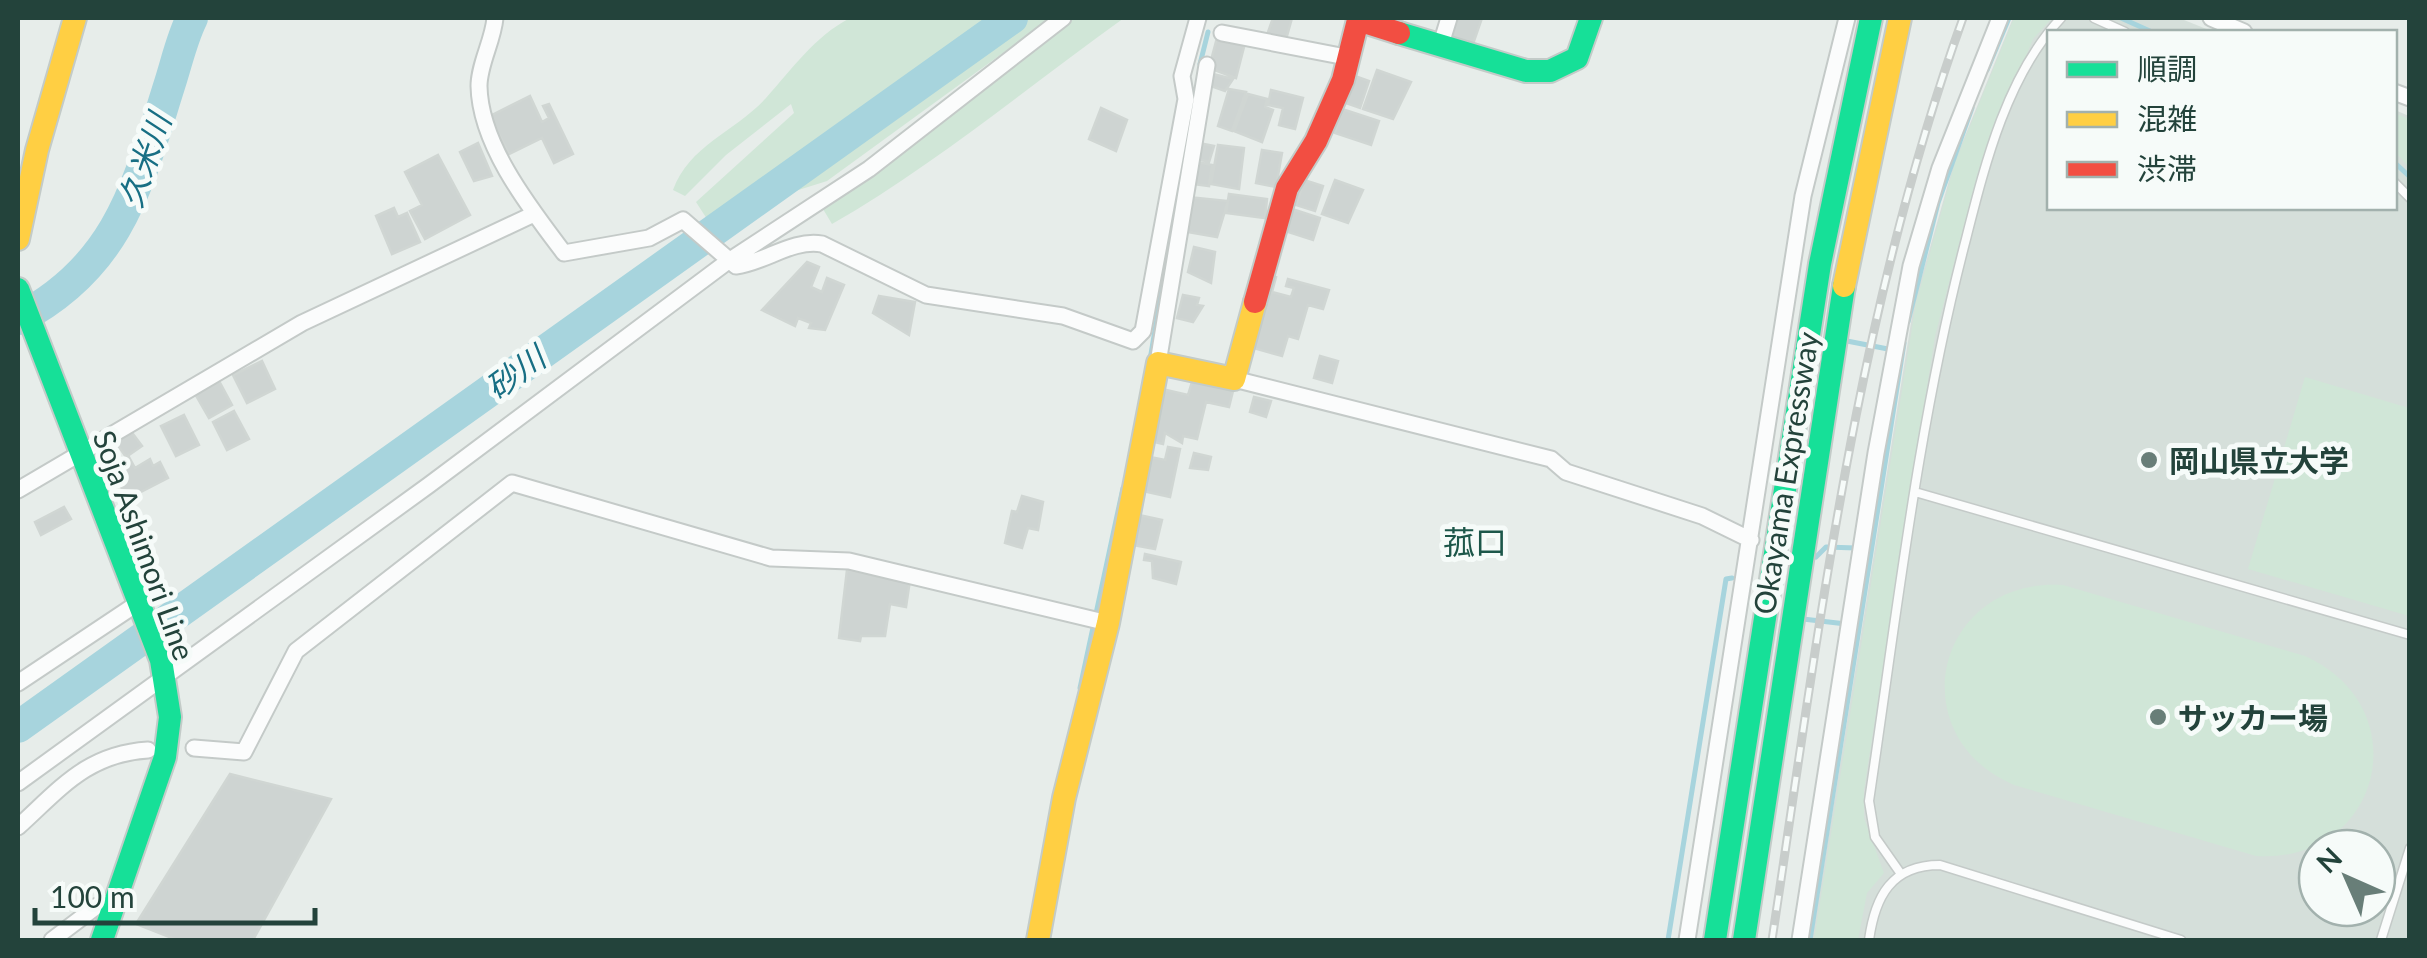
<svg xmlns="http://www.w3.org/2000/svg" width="2427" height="958" font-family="Lato,'Noto Sans JP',sans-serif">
<rect width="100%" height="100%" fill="#e7edea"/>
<path fill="#d5dfda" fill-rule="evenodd" d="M2013,18H2179L2214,32H2050V208H2394L2395,110L2409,116V940H1812L1914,304L1954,163ZM2317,848H2377V908H2317Z"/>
<path fill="#d0e6d7" d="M850,18H1051L827,181L707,219L696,202L794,113L791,104L726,155L685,196L673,190C689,145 736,131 766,98C793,68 814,37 850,18Z
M1075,18H1124C1029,86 932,167 832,224L823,209L883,169Z
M2014,18H2052L2033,39L1978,172L1935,336L1864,790V818L1884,873L1867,893L1858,940H1814L1916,303L1955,163Z
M2394,113L2409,119V167L2395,152Z
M2305,377L2409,408V616L2248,569Z
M2063,585L2305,656C2420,708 2381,864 2256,856L2014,785C1898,735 1937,577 2063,585Z"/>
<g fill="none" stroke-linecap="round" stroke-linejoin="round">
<path stroke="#a7d4dd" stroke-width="5" d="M2121,18L2152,32
M1200,64L1208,32
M1987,70L2009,18
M2394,162L2410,177
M1908,322L1938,203L1972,108
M1847,341L1893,350
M1150,360L1183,164
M1816,557L1826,547L1856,548
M1803,619L1846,624
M1080,688L1123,488
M1668,940L1726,579L1732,578
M1810,940L1904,343"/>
<path stroke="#a7d4dd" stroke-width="32" d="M18,319C120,266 138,184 170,83C177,61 182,38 192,18
M18,727L1012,18"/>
</g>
<path fill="#ced4d2" stroke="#d0d6d3" stroke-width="2.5" d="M1273,18H1292L1285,43L1267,35Z
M1458,18H1482L1473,44L1451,38Z
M1218,34L1245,43L1236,78L1209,68Z
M1377,70L1411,82L1393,119L1363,109Z
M1209,73L1233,79L1225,91L1205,84Z
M1352,75L1369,81L1360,108L1343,102Z
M1229,89L1246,92L1232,131L1218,126Z
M1271,90L1303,98L1295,129L1279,125L1283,108L1268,105Z
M1248,94L1267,99L1265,107L1273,110L1262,142L1234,131Z
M530,96L542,122L549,118L543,106L549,104L573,154L554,163L542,138L509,154L490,116Z
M1101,108L1127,120L1116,151L1089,139Z
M1342,109L1379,121L1371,145L1335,133Z
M478,143L492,176L474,181L460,152Z
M1204,144L1214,146L1209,162L1197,159Z
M1218,145L1244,148L1239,189L1211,184Z
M1262,150L1282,153L1276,187L1256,183Z
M438,155L470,215L425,239L410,211L422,205L405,172Z
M1197,162L1212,165L1209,186L1193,184Z
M1304,180L1323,186L1315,211L1296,205Z
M1335,180L1363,190L1348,223L1322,214Z
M1229,194L1267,199L1265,218L1226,213Z
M1188,197L1228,201L1217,237L1182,231Z
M394,208L398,217L407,213L420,242L392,254L376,216Z
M1289,208L1320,218L1313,240L1282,230Z
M1194,247L1215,252L1211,283L1188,272Z
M807,262L819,267L811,287L822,292L827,278L844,285L825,330L809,328L811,323L798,318L795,326L762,310Z
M1267,274L1276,277L1272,292L1291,297L1294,288L1286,286L1288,279L1329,290L1323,309L1308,305L1298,339L1288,336L1282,356L1246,346Z
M1183,295L1199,298L1197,305L1203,306L1193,322L1177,318Z
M879,296L915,302L909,335L873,313Z
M1320,356L1338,361L1332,383L1314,378Z
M262,361L275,389L247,403L233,375Z
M218,379L232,405L209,418L194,392Z
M1192,382L1233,391L1229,407L1206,402L1197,439L1183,436L1182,443L1165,433L1163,444L1150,441L1162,389L1188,395Z
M1254,397L1271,401L1266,417L1250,412Z
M234,411L249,439L227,450L213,422Z
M184,415L199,445L176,456L161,426Z
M130,430L142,446L126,457L115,441Z
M1168,447L1180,449L1170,497L1143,491L1150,457L1165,460Z
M1194,453L1211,457L1208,470L1190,468Z
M129,457L135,468L150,459L153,466L160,462L168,478L127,499L111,466Z
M1022,496L1043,502L1038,530L1028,528L1022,548L1005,543L1012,511L1017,512Z
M64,507L71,519L41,535L35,522Z
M1139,515L1162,520L1155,549L1133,545Z
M1145,554L1181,562L1176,584L1153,578L1152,561L1144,560Z
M847,570L910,580L906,607L890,604L885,636H861L860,641L839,638Z
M230,774L331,799L253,940H177L136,924Z"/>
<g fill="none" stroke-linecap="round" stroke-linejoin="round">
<defs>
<path id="lane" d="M2094,18L2125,32
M2394,182L2410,198
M1915,492L2410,635
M1901,874L1875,837L1869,801C1897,613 1918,422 1966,239C1985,164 2007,75 2061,18
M1869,940C1875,897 1891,865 1940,865L2181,940
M2381,940L2410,848"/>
<path id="street" d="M495,18C493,41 479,64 479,86C480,145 530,208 564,253L649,238L683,220L736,266C766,262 792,239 822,244L926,295L1063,316L1133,341L1143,331L1186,99L1182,76L1198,18
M2211,18L2244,32
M1222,33L1351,58
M1441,44L1449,18
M2394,92L2410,98
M1158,363L1207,65
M1234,379L1551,459L1566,472L1702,516L1751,540
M18,490L302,323L534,214
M18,683L138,603
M194,748L244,752L296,651L512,483L771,558L849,561L1108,623
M18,783L429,485L727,262L869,169L1063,18
M18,827C61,788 87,754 148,750
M52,940L97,906L115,902
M1687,940L1803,196L1847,18
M1800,940L1876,453L1911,266L1940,168L2000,18"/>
<path id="fast" d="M1399,33L1526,71H1550L1577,58L1591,18
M18,289L161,660L170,717L165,757L102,940
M1715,940L1820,264L1871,18
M1744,940L1844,286"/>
<path id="slow" d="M18,239L37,150L75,18
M1844,286L1900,18
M1038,940L1064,798L1108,623L1158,363L1234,379L1255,302"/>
<path id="jam" d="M1255,302L1287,188L1316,141L1343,80L1358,20L1399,33"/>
</defs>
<use href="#lane" stroke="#c4cac8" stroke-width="11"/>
<use href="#street" stroke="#c4cac8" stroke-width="19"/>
<use href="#fast" stroke="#c3cbc8" stroke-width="26"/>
<use href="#slow" stroke="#c3cbc8" stroke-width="26"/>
<use href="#jam" stroke="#c3cbc8" stroke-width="26"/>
<use href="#lane" stroke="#fbfcfc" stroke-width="8"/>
<use href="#street" stroke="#fbfcfc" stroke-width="15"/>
<use href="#fast" stroke="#16e098" stroke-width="22"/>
<use href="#slow" stroke="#ffcf43" stroke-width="22"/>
<use href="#jam" stroke="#f24e42" stroke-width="22"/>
<defs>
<path id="rail" d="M1772,940C1819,629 1856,315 1963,18"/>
</defs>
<use href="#rail" stroke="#c8cdcb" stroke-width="9"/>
<use href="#rail" stroke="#f6fbf9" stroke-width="5" stroke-dasharray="15" stroke-linecap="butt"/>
</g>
<g fill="#687e78" stroke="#f6fbf9" stroke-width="4">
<circle cx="2149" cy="460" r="10"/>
<circle cx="2158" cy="717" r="10"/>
</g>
<g text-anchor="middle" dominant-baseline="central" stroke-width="10" stroke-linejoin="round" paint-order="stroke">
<g font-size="30" font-weight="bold" fill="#23433b" stroke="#f6fbf9" text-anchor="start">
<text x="2169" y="460">岡山県立大学</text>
<text x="2178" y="717">サッカー場</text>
</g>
<g font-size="30" fill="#23433b" stroke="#f6fbf9">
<text transform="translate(1785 473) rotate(-81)">Okayama Expressway</text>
<text transform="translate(145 545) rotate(70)">Soja Ashimori Line</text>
</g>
<g font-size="32" font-style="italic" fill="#186f84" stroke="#f6fbf9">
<text transform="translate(144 160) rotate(-71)">久米川</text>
<text transform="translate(515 372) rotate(-36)">砂川</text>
</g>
<g font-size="32" fill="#1d574a" stroke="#f6fbf9">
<text x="1475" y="541">菰口</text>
</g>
</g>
<rect width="2427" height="958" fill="none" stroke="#23433b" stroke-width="40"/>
<rect x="2047" y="30" width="350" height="180" fill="#f6fbf9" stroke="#a2b1ad" stroke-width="2.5"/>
<rect x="2067" y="62" width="50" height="15" fill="#16e098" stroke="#a2b1ad" stroke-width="2.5"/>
<text x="2137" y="80" font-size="30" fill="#23433b">順調</text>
<rect x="2067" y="112" width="50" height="15" fill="#ffcf43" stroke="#a2b1ad" stroke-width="2.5"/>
<text x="2137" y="130" font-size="30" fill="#23433b">混雑</text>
<rect x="2067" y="162" width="50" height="15" fill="#f24e42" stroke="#a2b1ad" stroke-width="2.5"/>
<text x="2137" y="180" font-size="30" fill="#23433b">渋滞</text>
<g transform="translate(2347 878) rotate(315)"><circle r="48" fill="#f6fbf9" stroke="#a2b1ad" stroke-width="2.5"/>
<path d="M0-8L18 38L0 25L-18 38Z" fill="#687e78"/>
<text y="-15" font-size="28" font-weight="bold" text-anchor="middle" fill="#23433b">N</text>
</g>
<path d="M35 908v15h280v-15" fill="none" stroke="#23433b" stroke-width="5"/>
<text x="50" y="908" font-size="30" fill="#23433b" stroke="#f6fbf9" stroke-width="8" paint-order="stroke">100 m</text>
</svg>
